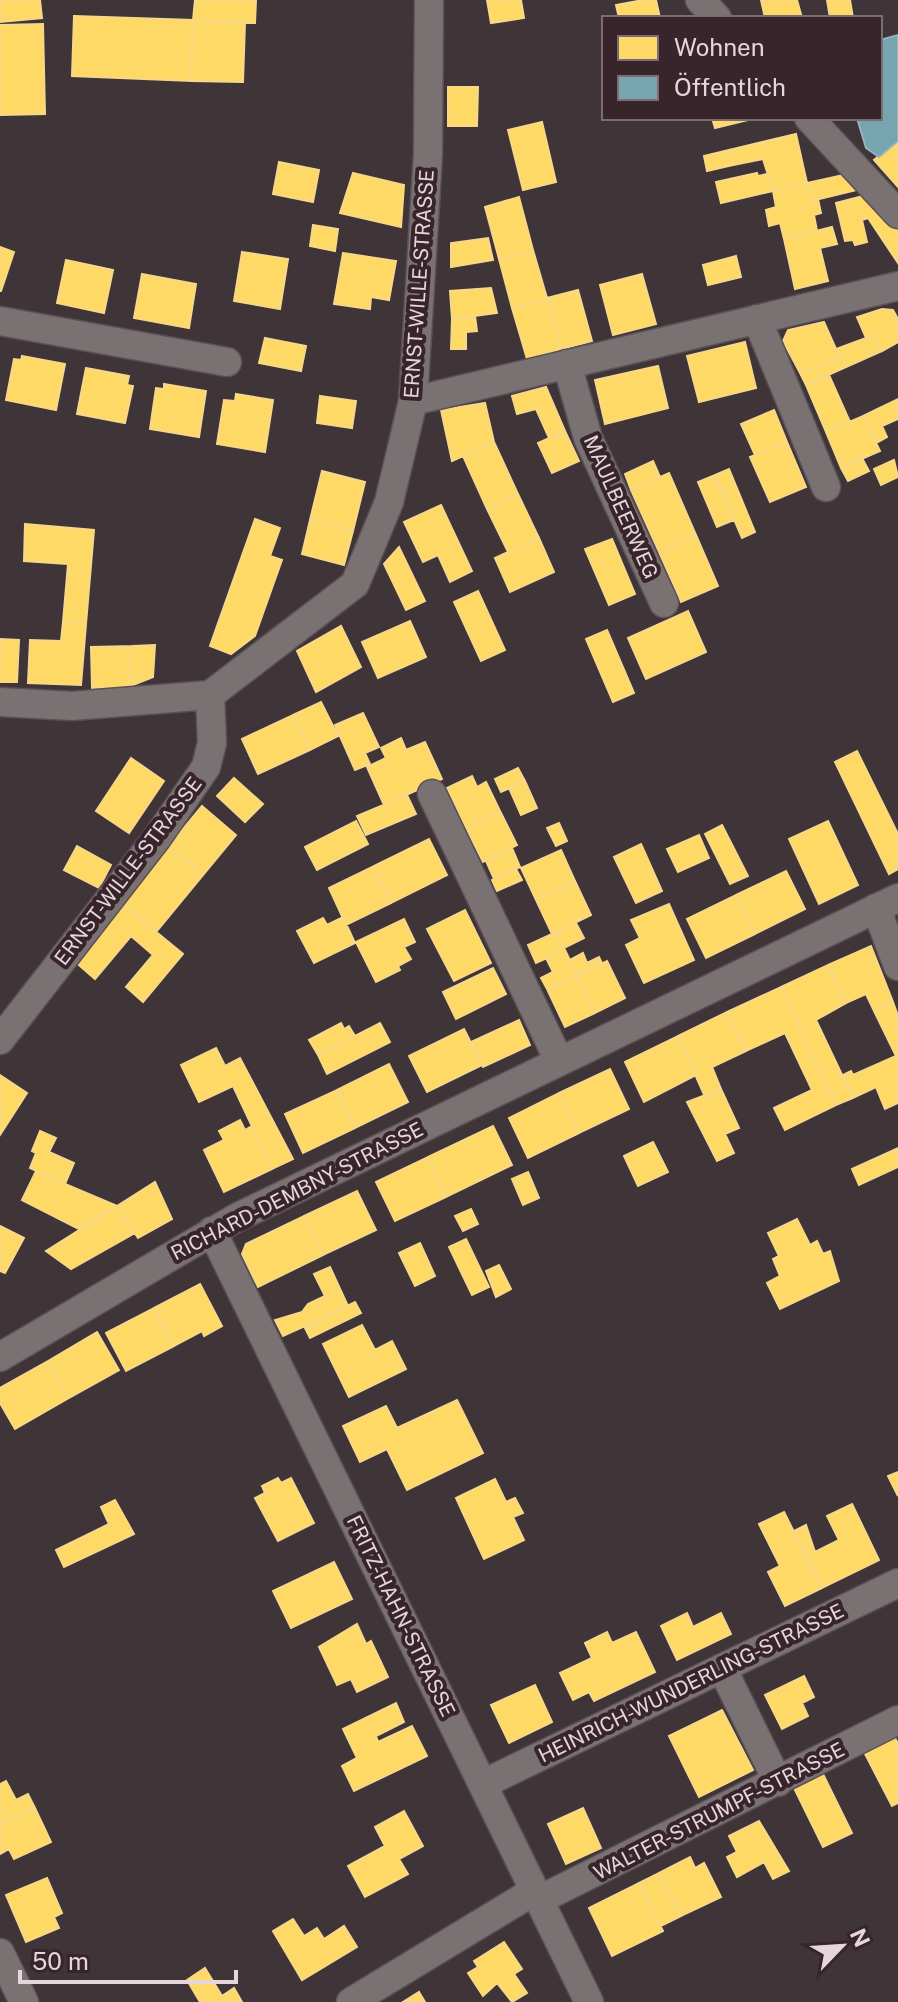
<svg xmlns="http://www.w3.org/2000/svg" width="898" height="2002" font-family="'Public Sans',sans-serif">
<rect width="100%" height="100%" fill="#3f3437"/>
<path fill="#ffd966" stroke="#f7d889" stroke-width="2" d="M0,0H40L42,18L0,22Z
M195,0H256L255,23L193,20Z
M487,0H521L524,18L491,23Z
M643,0H656L660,18H619L616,5Z
M761,0H797L802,18H765Z
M827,0H850L853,18H826H830Z
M74,16L193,20L191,81L72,76Z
M193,20L245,22L243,82L191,81Z
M43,24L45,114L0,115V25Z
M448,87H478L477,126H448Z
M712,118H756L715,128Z
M542,122L556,182L523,190L508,130Z
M796,134L807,183L773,191L763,159L733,165L729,150Z
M898,141V187L874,160Z
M729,150L733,165L707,171L704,156Z
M279,162L319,170L313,202L273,194Z
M353,173L404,185L401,227L340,213Z
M757,173L758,176L767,174L773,191L721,203L716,182Z
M852,173L865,188L811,201L807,183Z
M807,183L811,201L818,199L821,213L814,215L817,231L784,239L780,223L769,226L766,210L776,207L773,191Z
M871,194L898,229V263L868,218L862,220L867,242L855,245L853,240L845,241L836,203Z
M519,197L533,250L499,259L485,207Z
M313,225L338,229L335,251L310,246Z
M832,227L837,244L820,248L828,281L795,289L784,239Z
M488,238L493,260L451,267V243Z
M0,247L14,252L1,291H0Z
M533,250L547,298L512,308L499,259Z
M242,252L288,259L280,309L234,301Z
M343,253L396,261L389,300L371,297L370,309L334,304Z
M736,256L741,277L708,285L703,265Z
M66,260L113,270L104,313L57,303Z
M142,274L196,284L189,328L134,318Z
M642,274L656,324L613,335L600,285Z
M491,288L497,313L452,319L450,291Z
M578,290L592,341L561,349L547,298Z
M547,298L561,349L527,359L512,308Z
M882,309L893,310L898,319V342L882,351L874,335L866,338L857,317Z
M475,316L477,331L466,332V349H451L452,319Z
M824,322L840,358L800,373L783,341L788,330Z
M874,335L882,351L806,385L800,373L840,358L836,349Z
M265,338L306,346L301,371L259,363Z
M745,342L756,388L699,402L687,356Z
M22,356L65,364L56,410L6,400L14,359L21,360Z
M658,366L668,408L605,424L595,380Z
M86,368L129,376L127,385L133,386L125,423L77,414Z
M829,375L850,422L826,432L806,385Z
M164,384L206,391L199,437L150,429L156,388L164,389Z
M546,387L565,431L549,438L536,409L517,414L512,396Z
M236,394L273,400L265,452L217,444L224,400L235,401Z
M320,396L356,401L352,428L317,423Z
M898,399V419L882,426L887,437L876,443L863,416Z
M485,403L494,442L452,461L441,410Z
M774,410L787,442L755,455L741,424Z
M863,416L880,451L841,468L826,432Z
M565,431L579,461L552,473L538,443Z
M494,442L518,494L487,509L463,456Z
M787,442L806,487L770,502L750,457Z
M862,458L869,471L848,481L841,468Z
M894,460L898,477L881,485L874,469Z
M653,461L660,477L631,490L625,474Z
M729,469L755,532L742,538L715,475Z
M322,471L365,482L353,531L310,520Z
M669,473L696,535L659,552L631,490Z
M715,475L734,520L717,527L698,482Z
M518,494L539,538L508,552L487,509Z
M441,505L472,571L450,582L438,555L423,562L404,522Z
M255,519L280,528L270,556L282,560L255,636L231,654L210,646Z
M310,520L353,531L344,565L302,554Z
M25,524L94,530L86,624L63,622L68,564L24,561Z
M696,535L718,586L681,602L659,552Z
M539,538L554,572L510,592L495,558Z
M612,539L635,594L609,605L585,549Z
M399,547L425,601L406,610L384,564Z
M478,591L505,650L481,661L454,602Z
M688,611L706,652L646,679L628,638Z
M410,621L426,657L378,678L362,642Z
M63,622L86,624L81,685L28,683L30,640L61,641Z
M341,626L361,667L316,692L297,651Z
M607,630L634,693L613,702L586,639Z
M0,639L19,640L17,682H0Z
M155,645L153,677L128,687L133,646Z
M133,646L128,687L92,688L91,647Z
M321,702L338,736L310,750L293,715Z
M363,713L379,747L365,753L370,764L355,770L335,725Z
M293,715L310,750L258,774L242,739Z
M401,738L406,750L425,742L442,779L384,805L367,767L386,758L381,748Z
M857,751L898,834V869L889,874L835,762Z
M131,758L164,781L129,833L96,811Z
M518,768L525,781L501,792L495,779Z
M472,776L477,787L486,782L500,811L466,828L447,788Z
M234,778L263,804L245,822L217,796Z
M525,781L537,808L521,815L509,788Z
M407,795L416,814L366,835L357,816Z
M202,806L236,835L203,875L169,846Z
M500,811L517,845L483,862L466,828Z
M356,821L368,844L317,870L305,847Z
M828,821L858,885L819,904L789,839Z
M559,823L567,841L556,846L547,828Z
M722,825L748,876L730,884L705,834Z
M699,835L709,858L678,872L667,849Z
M429,839L447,875L391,903L374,866Z
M641,844L662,891L636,903L614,857Z
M77,846L111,865L99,888L64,870Z
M169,846L203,875L156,932L121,903Z
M512,848L520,867L494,879L486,861Z
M561,850L575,881L536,900L521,868Z
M374,866L391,903L346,925L329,888Z
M516,869L522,880L497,891L492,880Z
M786,871L805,909L755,934L736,895Z
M575,881L591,915L552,934L536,900Z
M736,895L755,934L706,958L687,919Z
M121,903L183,954L143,1002L126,987L153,955L131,936L95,979L73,960Z
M669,904L694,960L644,983L626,945L640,938L631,920Z
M465,910L491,963L454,981L427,929Z
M343,917L355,943L314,963L297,931L323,918L327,925Z
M404,919L415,942L404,947L411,959L398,966L400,970L376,982L356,942Z
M576,923L584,938L564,948L556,932Z
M556,932L565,950L536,963L528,945Z
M871,946L893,1002L874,1011L866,994L846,1003L828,965Z
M565,950L577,975L547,989L541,978L553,972L546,958Z
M583,953L587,963L599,957L602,963L577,975L570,960Z
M607,961L625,998L595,1013L577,975Z
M828,965L846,1003L816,1020L853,1098L836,1105L781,987Z
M493,968L506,994L456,1019L443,992Z
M577,975L595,1013L565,1027L547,989Z
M781,987L836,1105L785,1130L774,1108L812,1090L785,1033L746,1051L727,1012Z
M893,1002L898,1016V1103L885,1109L876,1087L853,1098L843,1075L851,1071L853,1075L896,1056L874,1011Z
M727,1012L746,1051L712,1067L721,1089L705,1097L678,1036Z
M519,1020L530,1045L483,1067L471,1042Z
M341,1023L344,1029L349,1026L355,1036L318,1055L309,1040Z
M380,1023L390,1042L327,1074L318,1055Z
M464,1029L482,1065L427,1092L409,1056Z
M678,1036L696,1075L644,1102L625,1062Z
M216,1048L225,1066L240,1058L293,1159L272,1169L233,1086L199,1102L181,1065Z
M389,1064L408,1102L355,1128L337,1090Z
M610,1069L629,1109L579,1133L559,1093Z
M0,1075L27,1093L0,1135Z
M721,1089L739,1128L725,1134L734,1153L717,1161L687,1102Z
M337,1090L355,1128L303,1153L285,1114Z
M559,1093L579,1133L528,1158L509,1118Z
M240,1120L245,1130L252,1126L272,1169L224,1192L204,1150L224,1140L219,1131Z
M493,1126L512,1165L446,1197L428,1157Z
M40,1131L56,1138L49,1152L74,1163L65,1184L30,1168L36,1153L32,1151Z
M653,1142L668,1172L638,1186L624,1156Z
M898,1148V1167L859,1185L852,1169Z
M428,1157L446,1197L395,1221L376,1182Z
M36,1171L65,1184L117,1206L79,1229L22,1200Z
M528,1172L539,1198L523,1205L512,1179Z
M155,1182L172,1219L138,1238L117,1206Z
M357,1191L376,1230L323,1255L304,1216Z
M117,1206L135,1233L71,1269L46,1251Z
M471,1209L478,1224L463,1231L455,1216Z
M304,1216L323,1255L258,1287L242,1254L246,1244Z
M797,1219L810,1245L817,1241L823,1254L830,1251L839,1281L780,1309L767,1283L780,1276L773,1259L779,1256L768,1233Z
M0,1226L24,1238L5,1273L0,1271Z
M466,1239L489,1287L472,1295L449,1247Z
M420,1243L435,1276L415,1286L399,1253Z
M499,1265L511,1289L496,1297L486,1271Z
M330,1267L348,1306L318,1320L319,1324L309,1329L307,1325L283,1336L275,1320L302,1312L308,1304L325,1296L314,1274Z
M200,1284L222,1326L204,1336L202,1331L174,1346L154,1308Z
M355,1302L361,1313L310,1338L304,1326L307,1325L309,1329L319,1324L318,1320Z
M154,1308L174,1346L126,1371L106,1333Z
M362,1325L375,1350L392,1341L406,1369L349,1397L323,1344Z
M97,1332L119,1370L69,1398L48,1361Z
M48,1361L69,1398L15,1429L0,1403V1388Z
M457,1400L483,1453L407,1490L387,1449L360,1462L343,1426L386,1406L397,1428Z
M898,1472V1496L888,1476Z
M278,1478L281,1483L291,1478L314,1523L278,1541L255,1498L265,1493L262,1486Z
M495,1479L506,1502L515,1498L523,1513L513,1517L524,1540L484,1559L456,1498Z
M115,1500L134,1534L64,1567L56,1550L109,1524L101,1507Z
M852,1504L879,1560L822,1588L794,1531L806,1525L815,1552L839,1540L827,1516Z
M784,1512L822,1588L785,1606L768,1572L780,1566L759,1524Z
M334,1562L352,1599L291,1628L273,1591Z
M687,1613L693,1627L721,1613L731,1634L677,1660L661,1626Z
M357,1624L366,1644L371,1641L388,1677L357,1692L351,1679L337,1685L319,1647Z
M607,1632L612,1643L636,1632L655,1672L594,1701L589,1692L573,1700L560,1673L592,1658L585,1643Z
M804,1676L814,1697L802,1703L808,1716L782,1729L765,1695Z
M535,1685L552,1722L509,1743L491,1705Z
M396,1703L404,1722L376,1736L378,1742L412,1726L427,1756L354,1791L342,1766L357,1758L343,1729Z
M722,1710L753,1770L699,1797L669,1736Z
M894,1736L898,1744V1803L892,1806L864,1752Z
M822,1772L852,1833L823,1847L793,1786Z
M6,1781L16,1800L28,1794L35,1808L0,1825V1784Z
M35,1808L51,1842L14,1859L9,1849L0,1854V1825Z
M583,1808L601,1848L566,1864L548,1824Z
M404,1811L423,1846L399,1859L408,1874L365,1897L348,1866L385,1846L375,1827Z
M759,1821L789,1871L773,1879L764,1862L737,1877L727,1857L737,1852L729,1836Z
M690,1857L695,1868L704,1863L721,1897L681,1916L659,1873Z
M659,1873L681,1916L661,1926L639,1883Z
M47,1878L62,1913L54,1917L59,1928L26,1942L6,1895Z
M639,1883L663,1931L612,1956L589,1908Z
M293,1919L304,1936L317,1928L324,1939L344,1926L357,1947L302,1980L273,1931Z
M504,1942L522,1969L514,1974L527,1993L512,2002L497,1983L483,1996L468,1973L478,1967L474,1961Z
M205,1968L222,1996L234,1988L242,2002H200L187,1980Z
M419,1992L425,2002H403Z"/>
<path fill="#76a5af" stroke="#97b4bc" stroke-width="2" d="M898,35V141L879,157L866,148L857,118H880V40Z"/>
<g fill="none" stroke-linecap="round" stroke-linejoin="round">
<defs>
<path id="minor" d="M700,0L717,18
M809,118L898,214
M757,319L826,487
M0,321L227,362
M567,364L588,438L664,603
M413,401L898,286
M0,702L72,706L210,695
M432,794L559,1061
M876,908L898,966
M0,1040L157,838L206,767L212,743L210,695L355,584L389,502L413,401L428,154L429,0
M212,1231L589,2002
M0,1357L236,1218L898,898
M722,1668L778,1782
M483,1784L898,1583
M539,1900L898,1720
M0,1953L24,2002
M351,2002L534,1891"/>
</defs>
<use href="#minor" stroke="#5b5154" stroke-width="31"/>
<use href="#minor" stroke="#7a7173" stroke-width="28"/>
</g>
<g text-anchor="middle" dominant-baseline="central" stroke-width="8" stroke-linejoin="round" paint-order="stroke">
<g font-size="20" fill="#e4d6da" stroke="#38252b">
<text transform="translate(419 284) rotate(-86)">ERNST-WILLE-STRASSE</text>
<text transform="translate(621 507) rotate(66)">MAULBEERWEG</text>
<text transform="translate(128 871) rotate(-53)">ERNST-WILLE-STRASSE</text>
<text transform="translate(297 1191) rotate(-27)">RICHARD-DEMBNY-STRASSE</text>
<text transform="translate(401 1616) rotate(64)">FRITZ-HAHN-STRASSE</text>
<text transform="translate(691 1683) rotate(-26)">HEINRICH-WUNDERLING-STRASSE</text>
<text transform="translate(719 1811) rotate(-27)">WALTER-STRUMPF-STRASSE</text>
</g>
</g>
<rect x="602" y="16" width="280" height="104" fill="#38252b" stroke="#7d6c71" stroke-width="2"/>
<rect x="618" y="36" width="40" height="24" fill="#ffd966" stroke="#7d6c71" stroke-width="2"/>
<text x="674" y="56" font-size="24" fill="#e4d6da">Wohnen</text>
<rect x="618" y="76" width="40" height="24" fill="#76a5af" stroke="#7d6c71" stroke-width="2"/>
<text x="674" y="96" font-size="24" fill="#e4d6da">Öffentlich</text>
<g transform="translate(842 1946) rotate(65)" stroke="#38252b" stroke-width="6" paint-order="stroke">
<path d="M0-6L14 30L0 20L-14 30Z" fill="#e4d6da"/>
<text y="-12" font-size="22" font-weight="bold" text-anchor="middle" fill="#e4d6da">N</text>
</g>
<path d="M20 1970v12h216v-12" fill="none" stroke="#e4d6da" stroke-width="4"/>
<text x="32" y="1970" font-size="24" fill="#e4d6da" stroke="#38252b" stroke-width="6" paint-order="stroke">50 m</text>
</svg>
